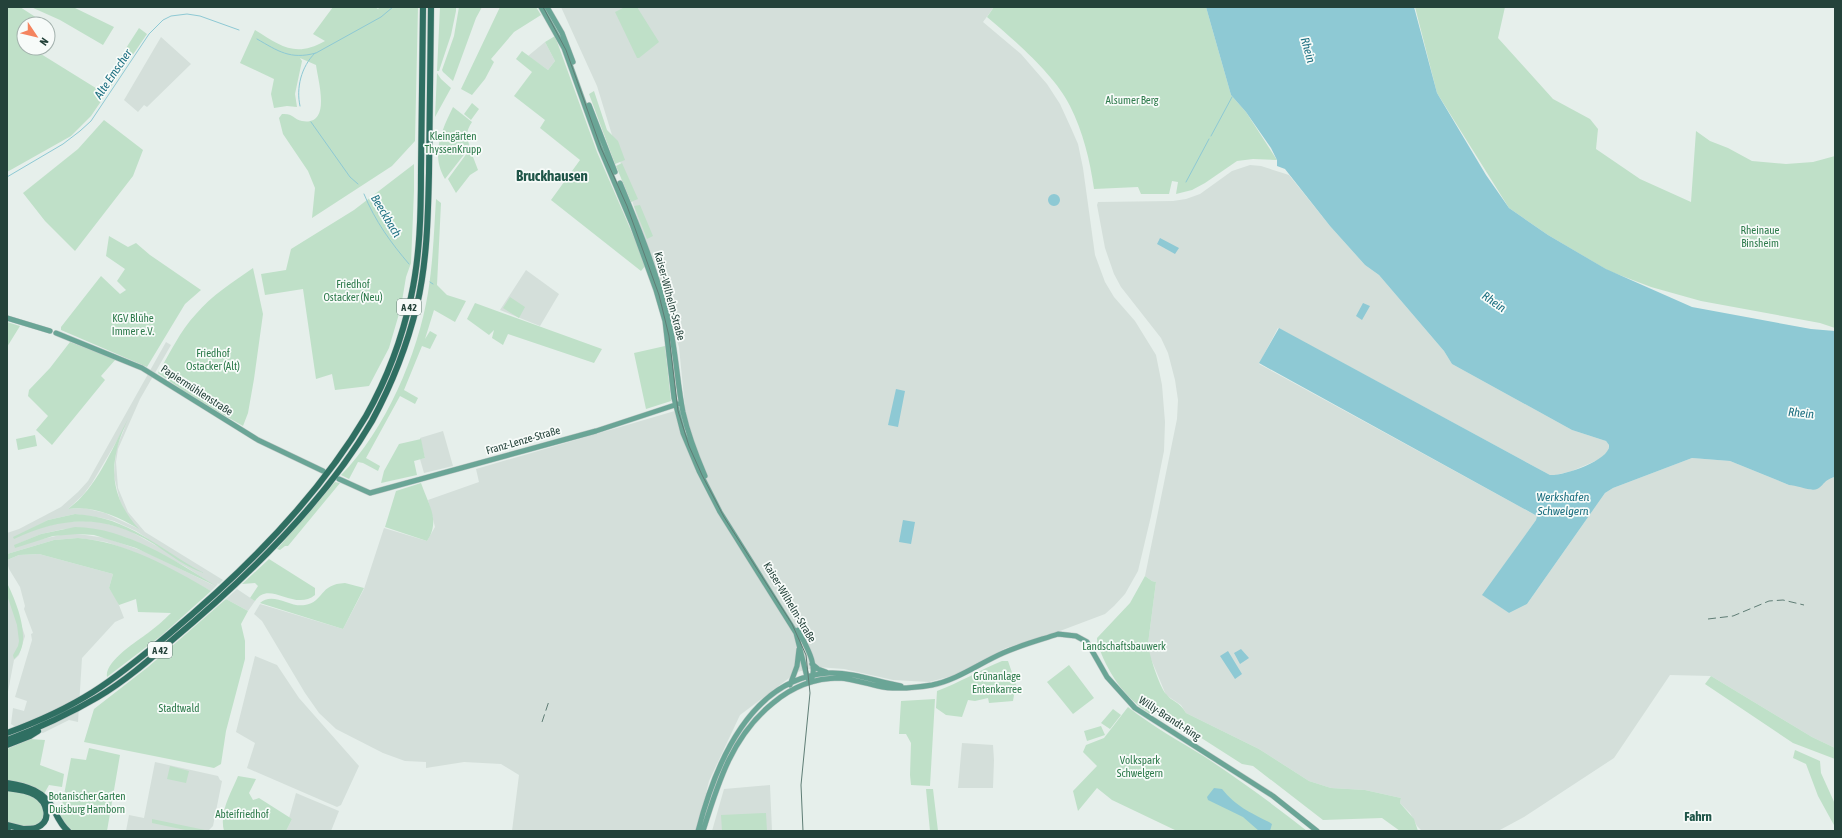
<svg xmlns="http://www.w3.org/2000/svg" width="1842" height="838" font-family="'Asap Condensed',sans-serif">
<rect width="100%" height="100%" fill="#e6efeb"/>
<path fill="#d4dfda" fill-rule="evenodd" d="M561,7H994L983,22L1021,54L1047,84L1060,104L1071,128L1078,144L1083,168L1095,255L1105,282L1114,297L1135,321L1156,355L1162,385L1165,422L1164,451L1151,516L1138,571L1125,594L1114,606L1105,614L1044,637L1006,648L952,676L929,682L893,680L844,669L818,667L797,672L740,715L709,781L697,831H512L519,775L501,764L464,762L426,768V762L405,761L383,753L336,729L319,713L305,693L262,621L254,614L260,604L343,629L364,589L384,528L427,541L435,527L428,500L479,482L476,469L685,408L679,347L653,262L638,223V220L597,86Z
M161,37L191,64L147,107L144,105L138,112L124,100Z
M545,42L555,61L548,70L528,56Z
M1250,165L1261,166L1289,175L1330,226L1365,265L1379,275L1444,351L1452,364L1572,430L1606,441L1609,445L1608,451L1600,459L1572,471L1556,475H1550L1278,328L1259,364L1537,516L1536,520L1483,595L1509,613L1527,604L1605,493L1613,488L1692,458L1730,461L1789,485H1799L1811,490L1825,480L1835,477V748L1812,737L1711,676L1670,675L1614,758L1524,817L1498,831H1422L1417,826L1410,813L1400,803L1401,798L1365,790L1331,788L1309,781L1259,749L1186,713L1181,705L1166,695L1149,654L1148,644L1156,582L1152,581L1145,576L1177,419L1178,400L1175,380L1168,353L1161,338L1121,287L1114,274L1105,248L1097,205L1098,202L1173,201L1186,199L1200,194L1232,171Z
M526,270L559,294L540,326L500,310Z
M166,342L171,345L140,399L118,449L116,462L118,488L128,512L145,532L223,580L219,584L217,583L218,584L211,591L134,552L106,542L93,540L78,538L54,540L7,554V533L19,529L61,507L78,492L88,481ZM125,427L116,449L114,476L120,501L126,514L137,528L105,513L84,508L68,509L83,495L92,483ZM75,514L102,518L114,521L136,531L173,555L128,530L101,522L86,521L63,522L39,528L13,538L48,520ZM85,528L125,537L137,542L186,567L215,586L146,552L106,538L78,534H65L15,545L41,534L64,529Z
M443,431L453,466L424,473L420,459L425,458L420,438Z
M39,554L113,574L109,588L117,600L124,618L115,622L82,658L78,722L69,720L43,733L14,726L11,724L13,708L24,711L27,701L15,697L32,640L31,634L33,633L24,609L25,606L20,587L9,569L7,562V560L19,555Z
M7,583L25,636L19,655L14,660L7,697Z
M237,589L255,601L248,611L226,599Z
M255,656L277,665L299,698L359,766L341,805L337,807L247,768L255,743L236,732Z
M962,743L993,745L994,760L993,788H958Z
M155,762L218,776L220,780L222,781L213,826L208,831H126L129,815L144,818Z
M770,785L772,831H712L724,789Z
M296,793L339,811L331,831H286L292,819L289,818Z"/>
<path fill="#bfe0c8" d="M7,7H20L37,18L35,24H24V48H35L41,54L99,90L139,28L147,34L91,116L71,136L7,172Z
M31,7H73L114,27L103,45L60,20Z
M333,7H375L378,9L380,7H418L415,141L392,166L312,218L315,188L308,171L283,134L279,118L282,114C293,113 293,119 302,121C332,126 318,81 316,65L300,58L302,61L295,94L297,107L287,106L274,108L271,94L274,79L240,63L255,30C281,46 295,58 325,41L313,34Z
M440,7H456V11L451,35L439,71H437Z
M459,7H482L476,18L453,81L443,72L442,70L454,36Z
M500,7H536L541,15L514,32L491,59L494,62L485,79L472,95L461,89Z
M625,7H637L659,42L639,58H637L615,12Z
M994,7H1206L1231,95L1246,112L1277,160L1253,159L1237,161L1205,183L1192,190L1176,194L1178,182L1172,181L1169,194H1141L1138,187L1094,189C1090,160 1083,132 1070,106C1055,75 1013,39 987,17Z
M1415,7H1505L1498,38L1553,99L1590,119L1598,129L1596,149L1640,179L1691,202L1696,131L1710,141L1728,148L1752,161L1786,164L1813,162L1835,156V328L1820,323L1701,301L1651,287L1609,271L1548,235L1509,208L1437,93Z
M555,36L597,152L646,265L641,271L551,200L580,160L540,128L545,120L514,96L532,72L516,59L522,51L548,70L555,61L545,42Z
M437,73L441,79L451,88L435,117Z
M594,91L607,130L618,141L625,160L615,164L589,94Z
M472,103L479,109L471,120L464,114Z
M453,107L472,122C466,131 466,136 470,147L445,179C430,154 442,130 453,107Z
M104,120L143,150L133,176L75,251L45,221L23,193L78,149Z
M470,149L478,170L470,175L456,193L448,179Z
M622,163L638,199L631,202L616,166Z
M414,164V191L411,263L406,277L401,307L389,348L369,386L335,390L332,374L316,379L303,289L265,295L261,274L286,270L291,249L354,210Z
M436,199L441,203L437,285L447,295L466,301L455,322L434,310L425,339L430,331L437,335L430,349L422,346L404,390L418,398L415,404L400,396L366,458L380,466L378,471L363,463L358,462L349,479L341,475C385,431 418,354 428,293C433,262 434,231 436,199Z
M640,205L653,236L647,239L634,206Z
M109,236L128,247L136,243L150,255L201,290L185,304L147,367L61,330V327L101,276L120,294L126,290L117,281L125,269L106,256Z
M253,268L263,314L254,379L248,413L243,426L191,396L158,373C170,353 180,331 196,314C212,295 233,282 253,268Z
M510,297L525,307L519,318L503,308Z
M475,303L602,349L594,363L508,334L503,345L492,338L494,330L489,335L467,319Z
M7,322L20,326L7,347Z
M70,342L116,359L101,376L105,380L52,445L36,430L48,416L28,396L29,390L50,368Z
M665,346L671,401L646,409L634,353Z
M128,419C109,459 107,494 139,529C117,516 93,505 68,509C97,488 111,450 128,419Z
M35,435L37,446L18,450L16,439Z
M421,439L425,458L414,461L417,475L381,483L384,471L399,444Z
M335,482L340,483L288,546H285L280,550L277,549Z
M421,483C428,504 441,520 427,541L385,527L396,491Z
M75,514C130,517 158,549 204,573C187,568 169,554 154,544C105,514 64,516 14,539L13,537L48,520Z
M75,527C127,528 174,560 216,586L136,548L94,535L78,534L53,536L15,548L14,545L41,534Z
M78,538C126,542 170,567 211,591L162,635L107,677C104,662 137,641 148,633C156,627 164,620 171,613L138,612L136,599L119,605L109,588L113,574L39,554L19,555L7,560V554L54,540Z
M269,559L315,588V595C294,612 269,579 255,601L250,598L258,586L255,583L242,584Z
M1145,576L1152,581L1156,582L1148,644C1149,654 1159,686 1166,694C1172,702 1179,701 1186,713L1259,749L1309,781L1331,788L1365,790L1401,798L1400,803L1414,819L1418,831H1400L1382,818L1323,820L1253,766L1242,764L1156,709L1152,715C1124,698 1107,672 1097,642V638L1130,603Z
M7,583C16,601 34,644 14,659L13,655L18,646L19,641L17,625L7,595Z
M345,583L364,588L343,629L260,603C273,591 290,608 305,605C324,602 319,584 345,583Z
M226,599L248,611L241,624L245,641V659L226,731L221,764L214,768L84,742L94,709L148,667Z
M1002,661H1008L1019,693L1014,695L1013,701L989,703L988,698L975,701L968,700L962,717L946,715L936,708L937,691C959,683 980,670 1002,661Z
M1069,665L1094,698L1073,714L1047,682Z
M1711,676L1812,737L1835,748V759L1793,743L1705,684Z
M935,699L930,786L911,785L910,775L911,743L906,734H899L901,701Z
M1128,707C1152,726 1179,741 1205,757C1240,780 1274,805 1307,831H1177L1112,800L1097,788L1078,811L1073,791L1097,766L1083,752L1086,745L1104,738Z
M1113,709L1121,715L1110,729L1101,723Z
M1101,726L1105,735L1087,741L1084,731Z
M30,739L45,740L40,765L64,774L62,787L49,785L44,794L7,782V749Z
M89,748L120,755L107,831H72L63,822L60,816L71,758L86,760Z
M1795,750L1820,761L1821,773L1835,804V827L1818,796L1806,764L1793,758Z
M170,766L189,771L186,783L167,779Z
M238,776L256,779L249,793L253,800L259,798L292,819L286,831H224C219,812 231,793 238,776Z
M926,789H933L938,831H930Z
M7,790C26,792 37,794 45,812L40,824L29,828L7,823Z
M766,813L767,831H722L721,815Z
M152,819L205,830L190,831L152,823Z"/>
<path fill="#8ec9d4" d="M1206,7H1414L1437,93L1486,175L1509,208L1548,235L1606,269L1692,307L1811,329L1835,331V477C1823,480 1824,486 1817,489C1812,492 1796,485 1789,485L1730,461L1692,458L1613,488L1605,493L1527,604L1509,613L1482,595L1536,520L1537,516L1259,363L1279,328L1550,475C1563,476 1611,460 1609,445L1606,441L1572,430L1452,364L1444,351L1379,275L1365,265L1330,226L1285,169L1277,166V160L1271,148L1246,112L1231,95Z
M1048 200a6 6 0 1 1 12 0a6 6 0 1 1-12 0Z
M1160,238L1179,248L1175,254L1157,244Z
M1363,303L1370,306L1362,320L1356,316Z
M896,389L905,391L898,427L888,425Z
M903,520L915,522L911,544L899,542Z
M1241,649L1249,658L1240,664L1234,653Z
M1228,651L1242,674L1235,679L1220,656Z
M1214,788L1222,789C1236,806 1249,812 1269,822L1272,824L1270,831H1259L1243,817L1208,800L1207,797Z"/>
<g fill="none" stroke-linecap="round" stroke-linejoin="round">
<path stroke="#8ec9d4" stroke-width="1" d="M257,39C278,51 290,60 316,53L381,17L393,7
M300,106C296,88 301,67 315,53
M311,122L350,177L358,184
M1211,136L1232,97
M7,177L63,144L80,131L91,121L149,34L163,20L171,16L187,14L200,16L239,30
M1186,182L1209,139
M364,194C375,221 391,243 409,264
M430,282L433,284"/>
<defs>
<path id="major" d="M541,7L564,48L600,148L632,224L656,290L665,321L674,398L683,433L699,471L720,512L796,633L807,677L810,682
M547,7L562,33L573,62
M589,105L615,172
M620,183C639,229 657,273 669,322C676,351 677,382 683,412C688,434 696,455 705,476
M7,318L50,331
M56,333L142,368L258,440L323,471
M339,479L370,493L596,431L678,404
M798,630C805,644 820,667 810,682
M812,664L818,669L826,672
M790,685L797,666L799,649
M698,831C715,765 749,678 829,673C853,672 877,682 901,686
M703,831C718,783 732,736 773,703C792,687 814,678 839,678C852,679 865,683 878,686C895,690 914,688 932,685C957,680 980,663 1003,653C1021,645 1040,640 1058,634L1076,636L1087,642L1107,677L1135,708L1273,796L1317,831"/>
<path id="highway" d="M7,733C37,722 66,709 93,692C120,675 144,655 169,634C241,574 318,497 366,416C387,379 402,339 411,297C420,256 421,213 421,171C422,116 422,62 423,7
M7,740C39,728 69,714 98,697C125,681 148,661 171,641C243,581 325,502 372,421C392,384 407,346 417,305C427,262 428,217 429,173C430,117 430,62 431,7
M7,745L30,736L38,731
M7,783C27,786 44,791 54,810C58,818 61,825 68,831
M7,788C16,789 27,790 35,795C47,802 53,821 36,828C32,829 27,829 23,829
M7,825L27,830
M7,831H8"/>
</defs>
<use href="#major" stroke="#c2cac8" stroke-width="6"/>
<use href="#highway" stroke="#c2cac8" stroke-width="7"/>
<use href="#major" stroke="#6aa596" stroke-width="5"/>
<use href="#highway" stroke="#2f6f62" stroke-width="6"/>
<path stroke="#5f7d75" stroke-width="1" d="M543,7L566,50L601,148L627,206L659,295L669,336L678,411L689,446L702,475L724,517L792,624L806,655L810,693L801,785L803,831"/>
<path stroke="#5f7d75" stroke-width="1" stroke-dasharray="8 4" stroke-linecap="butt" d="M1708,619L1733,616L1769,601L1783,600L1804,605
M542,722L549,701"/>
</g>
<g text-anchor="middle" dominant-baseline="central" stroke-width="3.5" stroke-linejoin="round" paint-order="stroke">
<g fill="#f7fbf9" stroke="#637a73" stroke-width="1">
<rect x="397" y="299" width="24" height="16" rx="3"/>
<rect x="148" y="642" width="24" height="16" rx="3"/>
</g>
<g font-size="10" font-weight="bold" fill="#24423a">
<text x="409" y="307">A 42</text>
<text x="160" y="650">A 42</text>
</g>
<g font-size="11" fill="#2d7a4b" stroke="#f7fbf9">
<text x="1132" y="100">Alsumer Berg</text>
<text x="453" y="136">Kleingärten<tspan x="453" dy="13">ThyssenKrupp</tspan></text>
<text x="1760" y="230">Rheinaue<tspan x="1760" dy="13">Binsheim</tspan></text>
<text x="353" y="284">Friedhof<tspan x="353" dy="13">Ostacker (Neu)</tspan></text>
<text x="133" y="318">KGV Blühe<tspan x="133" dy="13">Immer e.V.</tspan></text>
<text x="213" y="353">Friedhof<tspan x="213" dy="13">Ostacker (Alt)</tspan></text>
<text x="1124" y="646">Landschaftsbauwerk</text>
<text x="997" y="676">Grünanlage<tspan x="997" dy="13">Entenkarree</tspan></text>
<text x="179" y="708">Stadtwald</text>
<text x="1140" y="760">Volkspark<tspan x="1140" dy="13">Schwelgern</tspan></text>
<text x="87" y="796">Botanischer Garten<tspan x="87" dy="13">Duisburg Hamborn</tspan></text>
<text x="242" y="814">Abteifriedhof</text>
</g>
<g font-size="11" fill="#24423a" stroke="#f7fbf9">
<text transform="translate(670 296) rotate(75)">Kaiser-Wilhelm-Straße</text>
<text transform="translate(197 390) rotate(33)">Papiermühlenstraße</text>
<text transform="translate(523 440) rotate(-16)">Franz-Lenze-Straße</text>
<text transform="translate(790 602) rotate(59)">Kaiser-Wilhelm-Straße</text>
<text transform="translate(1170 718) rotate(33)">Willy-Brandt-Ring</text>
</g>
<g font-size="12" font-style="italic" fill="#1c6f80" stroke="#f7fbf9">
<text transform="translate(1308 50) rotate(74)">Rhein</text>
<text transform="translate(113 74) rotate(-56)">Alte Emscher</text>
<text transform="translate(386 216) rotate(59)">Beeckbach</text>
<text transform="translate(1494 302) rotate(35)">Rhein</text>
<text transform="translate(1801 413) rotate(6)">Rhein</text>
<text x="1563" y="497">Werkshafen<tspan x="1563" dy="14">Schwelgern</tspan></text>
</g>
<g font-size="13" font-weight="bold" fill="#1f5548" stroke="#f7fbf9">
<text x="1698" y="816">Fahrn</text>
</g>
<g font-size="15" font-weight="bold" fill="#1f5548" stroke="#f7fbf9">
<text x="552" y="175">Bruckhausen</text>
</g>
</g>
<rect width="1842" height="838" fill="none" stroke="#24423a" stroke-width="16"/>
<g transform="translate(36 36) rotate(125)"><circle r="19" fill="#f7fbf9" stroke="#a3b1ad"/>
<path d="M0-3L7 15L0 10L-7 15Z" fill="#f4845f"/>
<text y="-6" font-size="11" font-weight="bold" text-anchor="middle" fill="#24423a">N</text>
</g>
</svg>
